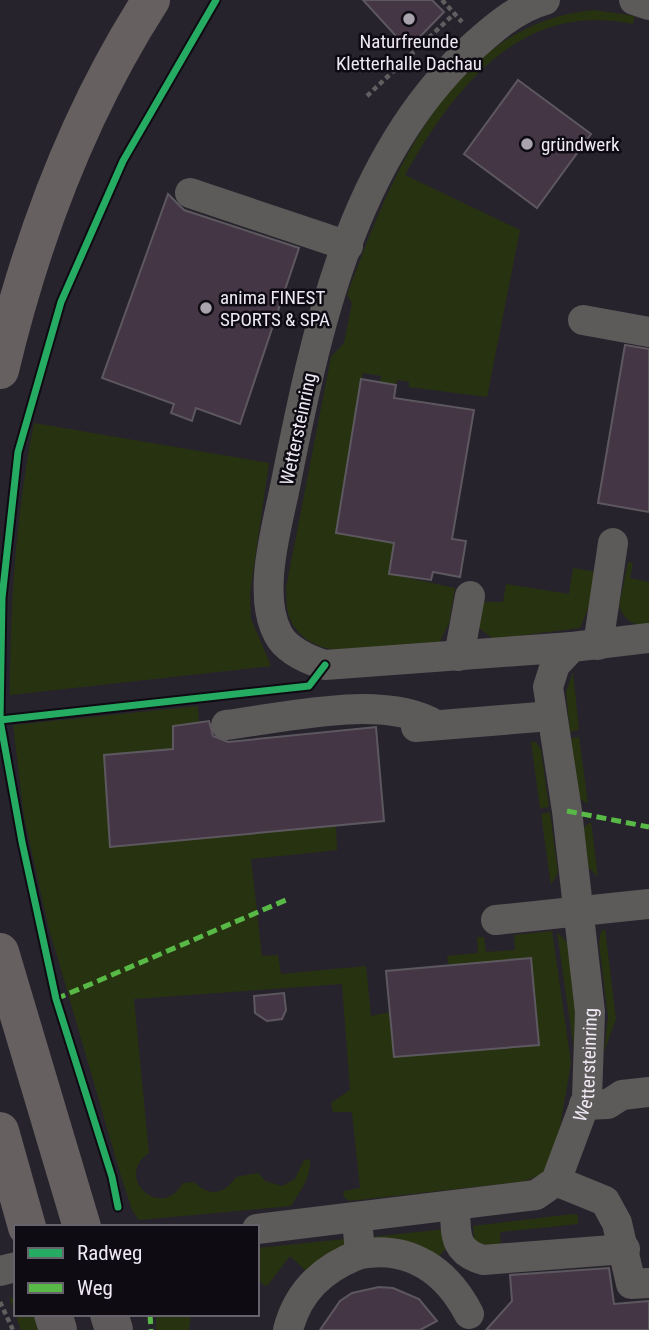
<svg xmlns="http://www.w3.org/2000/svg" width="649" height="1330" font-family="'Roboto Condensed',sans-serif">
<rect width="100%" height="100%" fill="#27232c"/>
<path fill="#273310" d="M594,10L635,16L633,24C521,0 454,88 405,175L520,230L487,397L409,387V382L397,380L396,385L380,382L381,376L363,373L362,379L337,533L394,543L390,574L455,588L449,623L439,643C396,647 309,671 289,616C286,608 287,597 286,588L331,357L344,343L352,303L347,295C391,177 450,23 594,10Z
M34,423L269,463L250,593L251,619L271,666L10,695C10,603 16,513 34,423Z
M628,562L633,563L630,578L649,582V624C633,626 625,621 619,606Z
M573,568L597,572L594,594L580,628L493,639L478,627L477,602H503L506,584L569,594Z
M573,672L579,730L570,732L566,692Z
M198,706L199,723L173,727V749L104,755L110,847L336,825L337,850L251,859L262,956L278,955L281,974L366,966L371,1016L390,1012L394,1057L539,1045L449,966L447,956L478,953L477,937H484L486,952L515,950L514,935L552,931L571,1063L555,1156C546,1173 537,1178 520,1182L349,1201L343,1196L344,1191L360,1188L352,1112H333L331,1103L350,1090L342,984L134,999L149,1153C113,1177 161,1222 183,1183L194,1182C209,1197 224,1195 236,1177L258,1173L265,1181L282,1186L295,1179L304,1160L310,1159C311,1178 301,1190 291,1206L139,1220L132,1210L121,1176L48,925L24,817L13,725Z
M579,737L588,804L579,798L571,738Z
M531,742H536L541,750L549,807L540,808Z
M550,812L558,873L551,885L541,814Z
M591,822L598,877L588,867L583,828Z
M605,929L616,1019L604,1052L608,1017L599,943L601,932Z
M557,932L567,942L578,1016L574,1050Z
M573,1214L578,1215V1224L500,1232L501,1249L497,1252L474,1240L473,1226Z
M446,1229L449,1246L439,1256L370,1237Z
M345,1239L346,1246L307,1272L290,1256L267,1286L257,1281V1248Z
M9,1297L16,1299V1314H35L42,1330H21Z
M156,1314H191L189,1330H156Z"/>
<path fill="#453646" stroke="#5d585f" stroke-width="2" d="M363,0H432L444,12L408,49Z
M518,80L591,134L537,208L464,154Z
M168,194L184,210L299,248L240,424L196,408L192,421L171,413L174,404L102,378Z
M625,345L649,349V512L598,503Z
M361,379L396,385L394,398L474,410L452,539L466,541L460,577L433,572L431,580L389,574L394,543L336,533Z
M209,721L213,736L228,742L376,727L384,821L110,847L104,755L173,749V726Z
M531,958L539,1045L394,1057L386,971Z
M284,993L286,1010L282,1019L267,1021L255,1013L254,996Z
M609,1268L614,1304L649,1301V1330H486L512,1301L510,1275Z
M379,1287L393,1288L419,1299L437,1321L420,1330H320L340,1301L352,1293Z"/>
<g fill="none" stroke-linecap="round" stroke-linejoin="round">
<path stroke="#615e60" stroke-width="4.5" stroke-dasharray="5 3.5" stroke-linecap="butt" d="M442,0L462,22
M367,96L454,14
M0,1302L13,1330"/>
<g stroke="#5d5a5a" stroke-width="30">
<path d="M545,0C515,8 489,32 466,53C351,163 316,331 286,482C278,524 256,593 278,634C286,650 309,660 325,665L572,647"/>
<path d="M634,0L649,5"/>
<path d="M190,193L348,246"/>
<path d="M583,320L649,332"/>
<path d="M598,645L613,543"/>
<path d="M459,656L470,596"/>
<path d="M226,725C284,718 384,693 436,725"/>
<path d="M416,727L551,716"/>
<path d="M496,920L649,904"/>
<path d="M584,1105L608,1104L622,1095L649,1092"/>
<path d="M556,1181L605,1201L617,1223L631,1284L649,1283"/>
<path d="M455,1207C456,1234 453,1251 483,1260L625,1249"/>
<path d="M357,1218L360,1254C410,1245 447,1271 469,1314"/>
<path id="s1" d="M257,1229L536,1195L556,1181L587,1098L590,1012L567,811L548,687L555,665L572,647L649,638"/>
<path d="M0,1271L16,1267"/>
<path d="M288,1330C298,1291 323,1268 360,1254"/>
</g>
<path stroke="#5e5a5c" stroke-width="38" d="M53,1314L58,1330
M109,1314L114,1330"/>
<path stroke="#666061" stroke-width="38" d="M0,370C31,240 79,112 151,0
M0,952L82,1227
M0,1131L27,1227"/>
<path stroke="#58b947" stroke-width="5" stroke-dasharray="10 5" stroke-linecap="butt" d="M567,811L649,827
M56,999L286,900
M150,1314L151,1330"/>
<defs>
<path id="cycleway" d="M0,720L309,686L325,665
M118,1207L112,1177L56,999L22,842L0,720L2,598L18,452L61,302L123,161L216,0"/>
</defs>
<use href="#cycleway" stroke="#0e0b12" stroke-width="11"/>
<use href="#cycleway" stroke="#26ab63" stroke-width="7"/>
</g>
<g fill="#a8a3ad" stroke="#0e0b12" stroke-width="2.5">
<circle cx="409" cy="19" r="7"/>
<circle cx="527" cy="144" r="7"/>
<circle cx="206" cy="308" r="7"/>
</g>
<g text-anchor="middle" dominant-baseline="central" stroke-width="5" stroke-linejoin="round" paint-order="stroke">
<g font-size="19" fill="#ede8f3" stroke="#0e0b12" text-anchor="start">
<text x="409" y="41" text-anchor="middle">Naturfreunde<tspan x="409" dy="22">Kletterhalle Dachau</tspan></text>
<text x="541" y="144">gründwerk</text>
<text x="220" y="297">anima FINEST<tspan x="220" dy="22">SPORTS &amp; SPA</tspan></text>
</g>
<g font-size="19" fill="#ede8f3" stroke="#0e0b12">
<text transform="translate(298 429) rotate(-78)">Wettersteinring</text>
<text stroke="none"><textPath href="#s1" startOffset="427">Wettersteinring</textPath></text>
</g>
</g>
<rect x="14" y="1225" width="245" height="91" fill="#0e0b12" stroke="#67636c" stroke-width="2"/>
<rect x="28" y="1248" width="35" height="10" fill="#26ab63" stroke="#67636c" stroke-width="2"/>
<text x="77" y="1260" font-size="21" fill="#ede8f3">Radweg</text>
<rect x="28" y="1283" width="35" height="10" fill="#58b947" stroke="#67636c" stroke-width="2"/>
<text x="77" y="1295" font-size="21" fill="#ede8f3">Weg</text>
</svg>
